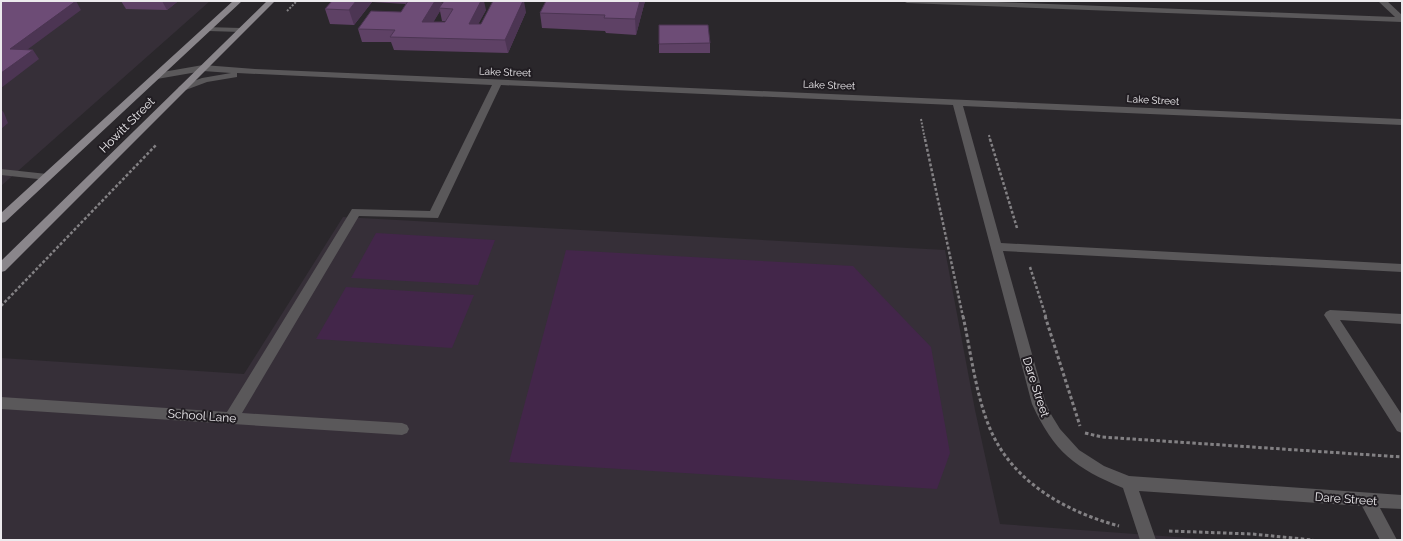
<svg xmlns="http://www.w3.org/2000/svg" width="1403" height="541" font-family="Raleway,sans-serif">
<rect width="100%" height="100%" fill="#2a272b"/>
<path fill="#362f38" d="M1,1H210L1,186Z
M343,217L945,250L975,410L1000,524L1217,540H1V358L244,374Z"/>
<path fill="#43264a" d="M376,233L495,240L478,285L351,278Z
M566,250L853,266L931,347L950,453L937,489L509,462Z
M346,287L474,295L452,348L316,339Z"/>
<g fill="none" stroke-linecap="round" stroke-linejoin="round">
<path stroke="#838184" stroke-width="2" stroke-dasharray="2 1.5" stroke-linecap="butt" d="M287,11L297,1
M921,119L925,140
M989,135L990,140"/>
<path stroke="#838184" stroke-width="2.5" stroke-dasharray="3 2" stroke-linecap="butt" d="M925,139L963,317
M990,139L1017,228
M1030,267L1046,317
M1,306L156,145"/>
<path stroke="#838184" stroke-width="3" stroke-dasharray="3.5 2.5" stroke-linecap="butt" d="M963,316C971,353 976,397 991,431C1014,483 1067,512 1119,526
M1045,316L1080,426
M1085,433L1102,437L1402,457
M1169,531L1252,534L1313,540"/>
<path fill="#5a585a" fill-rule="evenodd" d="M903,1H969L1395,17L1378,1H1387L1402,15V22L907,3Z
M205,27L241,28L245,30L241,32L208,31L204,29Z
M203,65L255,69L1402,119V125L963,106L1001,243L1402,264V272L1003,251L1046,404L1052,416L1060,429L1079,450L1104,466L1129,476L1402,495V509L1380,508L1397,540H1380L1362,506L1139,491L1156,540H1140L1123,488C1075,468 1054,452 1032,404L953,105L501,85L438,218L359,216L242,413L402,423L407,425L409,429L407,433L402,435L1,409V397L227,412L352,209L430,211L492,85L237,73V77L207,82L183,91L178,88L180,86L202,78L231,73L203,71L157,79L152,76L157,73Z
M1,169L47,174L52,177L47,180L1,175Z
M1330,310L1402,314V324L1340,320L1402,415V433L1397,431L1326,318L1324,315L1326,312Z"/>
<path fill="#8a868b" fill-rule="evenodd" d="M233,1H242L5,222L1,223V213Z
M267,1H275L5,271L1,272V261Z"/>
</g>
<path fill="#5e4165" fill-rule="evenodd" d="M121,1H186L185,2H177L167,10L126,9Z
M332,1H441L442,4L486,10L478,24H481L526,12L508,53L394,50L391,42H362L358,29L401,12L406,4L372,2L354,25L330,24L325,9ZM440,11L442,21H445V22H433Z
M546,1H645L636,35L606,33L605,31L542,28L540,13Z
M710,43V53H659V44Z"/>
<path fill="#4c3553" d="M76,1L81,10L16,58L10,49Z
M162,1H176L177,2L167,10Z
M356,1H372V2L354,25L349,10Z
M435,1H441L442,7L439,8L440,11L426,35L422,22Z
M481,1H484L486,10L472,36L469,24Z
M523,1H524L526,12L508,53L505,40Z
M640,1H645L636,35L635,19Z
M33,50L39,59L1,88V73Z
M1,109L4,113L8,123L1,129Z"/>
<path fill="#6d4c76" stroke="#4c3553" d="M1,1H76L10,49L33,50L1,73Z
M332,1H356L349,10L325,9Z
M408,1H435L422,22H445L453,9L439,8L444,1H481L469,24H481L493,1H523L505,40L390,37L395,30L358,29L371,11L401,12Z
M546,1H640L635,19L604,18L605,15L540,13Z
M659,25H708L710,43L659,44Z"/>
<g text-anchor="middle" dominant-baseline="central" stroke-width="4" stroke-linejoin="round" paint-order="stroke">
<g font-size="10" fill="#eceaed" stroke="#211d22">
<text transform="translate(505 72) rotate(2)">Lake Street</text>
<text transform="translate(829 85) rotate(2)">Lake Street</text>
<text transform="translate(1153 100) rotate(3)">Lake Street</text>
</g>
<g font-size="12" fill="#eceaed" stroke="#211d22">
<text transform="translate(127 125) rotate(-45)">Howitt Street</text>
<text transform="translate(1036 387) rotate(72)">Dare Street</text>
<text transform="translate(202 416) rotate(4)">School Lane</text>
<text transform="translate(1346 499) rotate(4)">Dare Street</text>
</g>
</g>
<rect width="1403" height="541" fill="none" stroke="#eceaed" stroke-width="4"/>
</svg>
